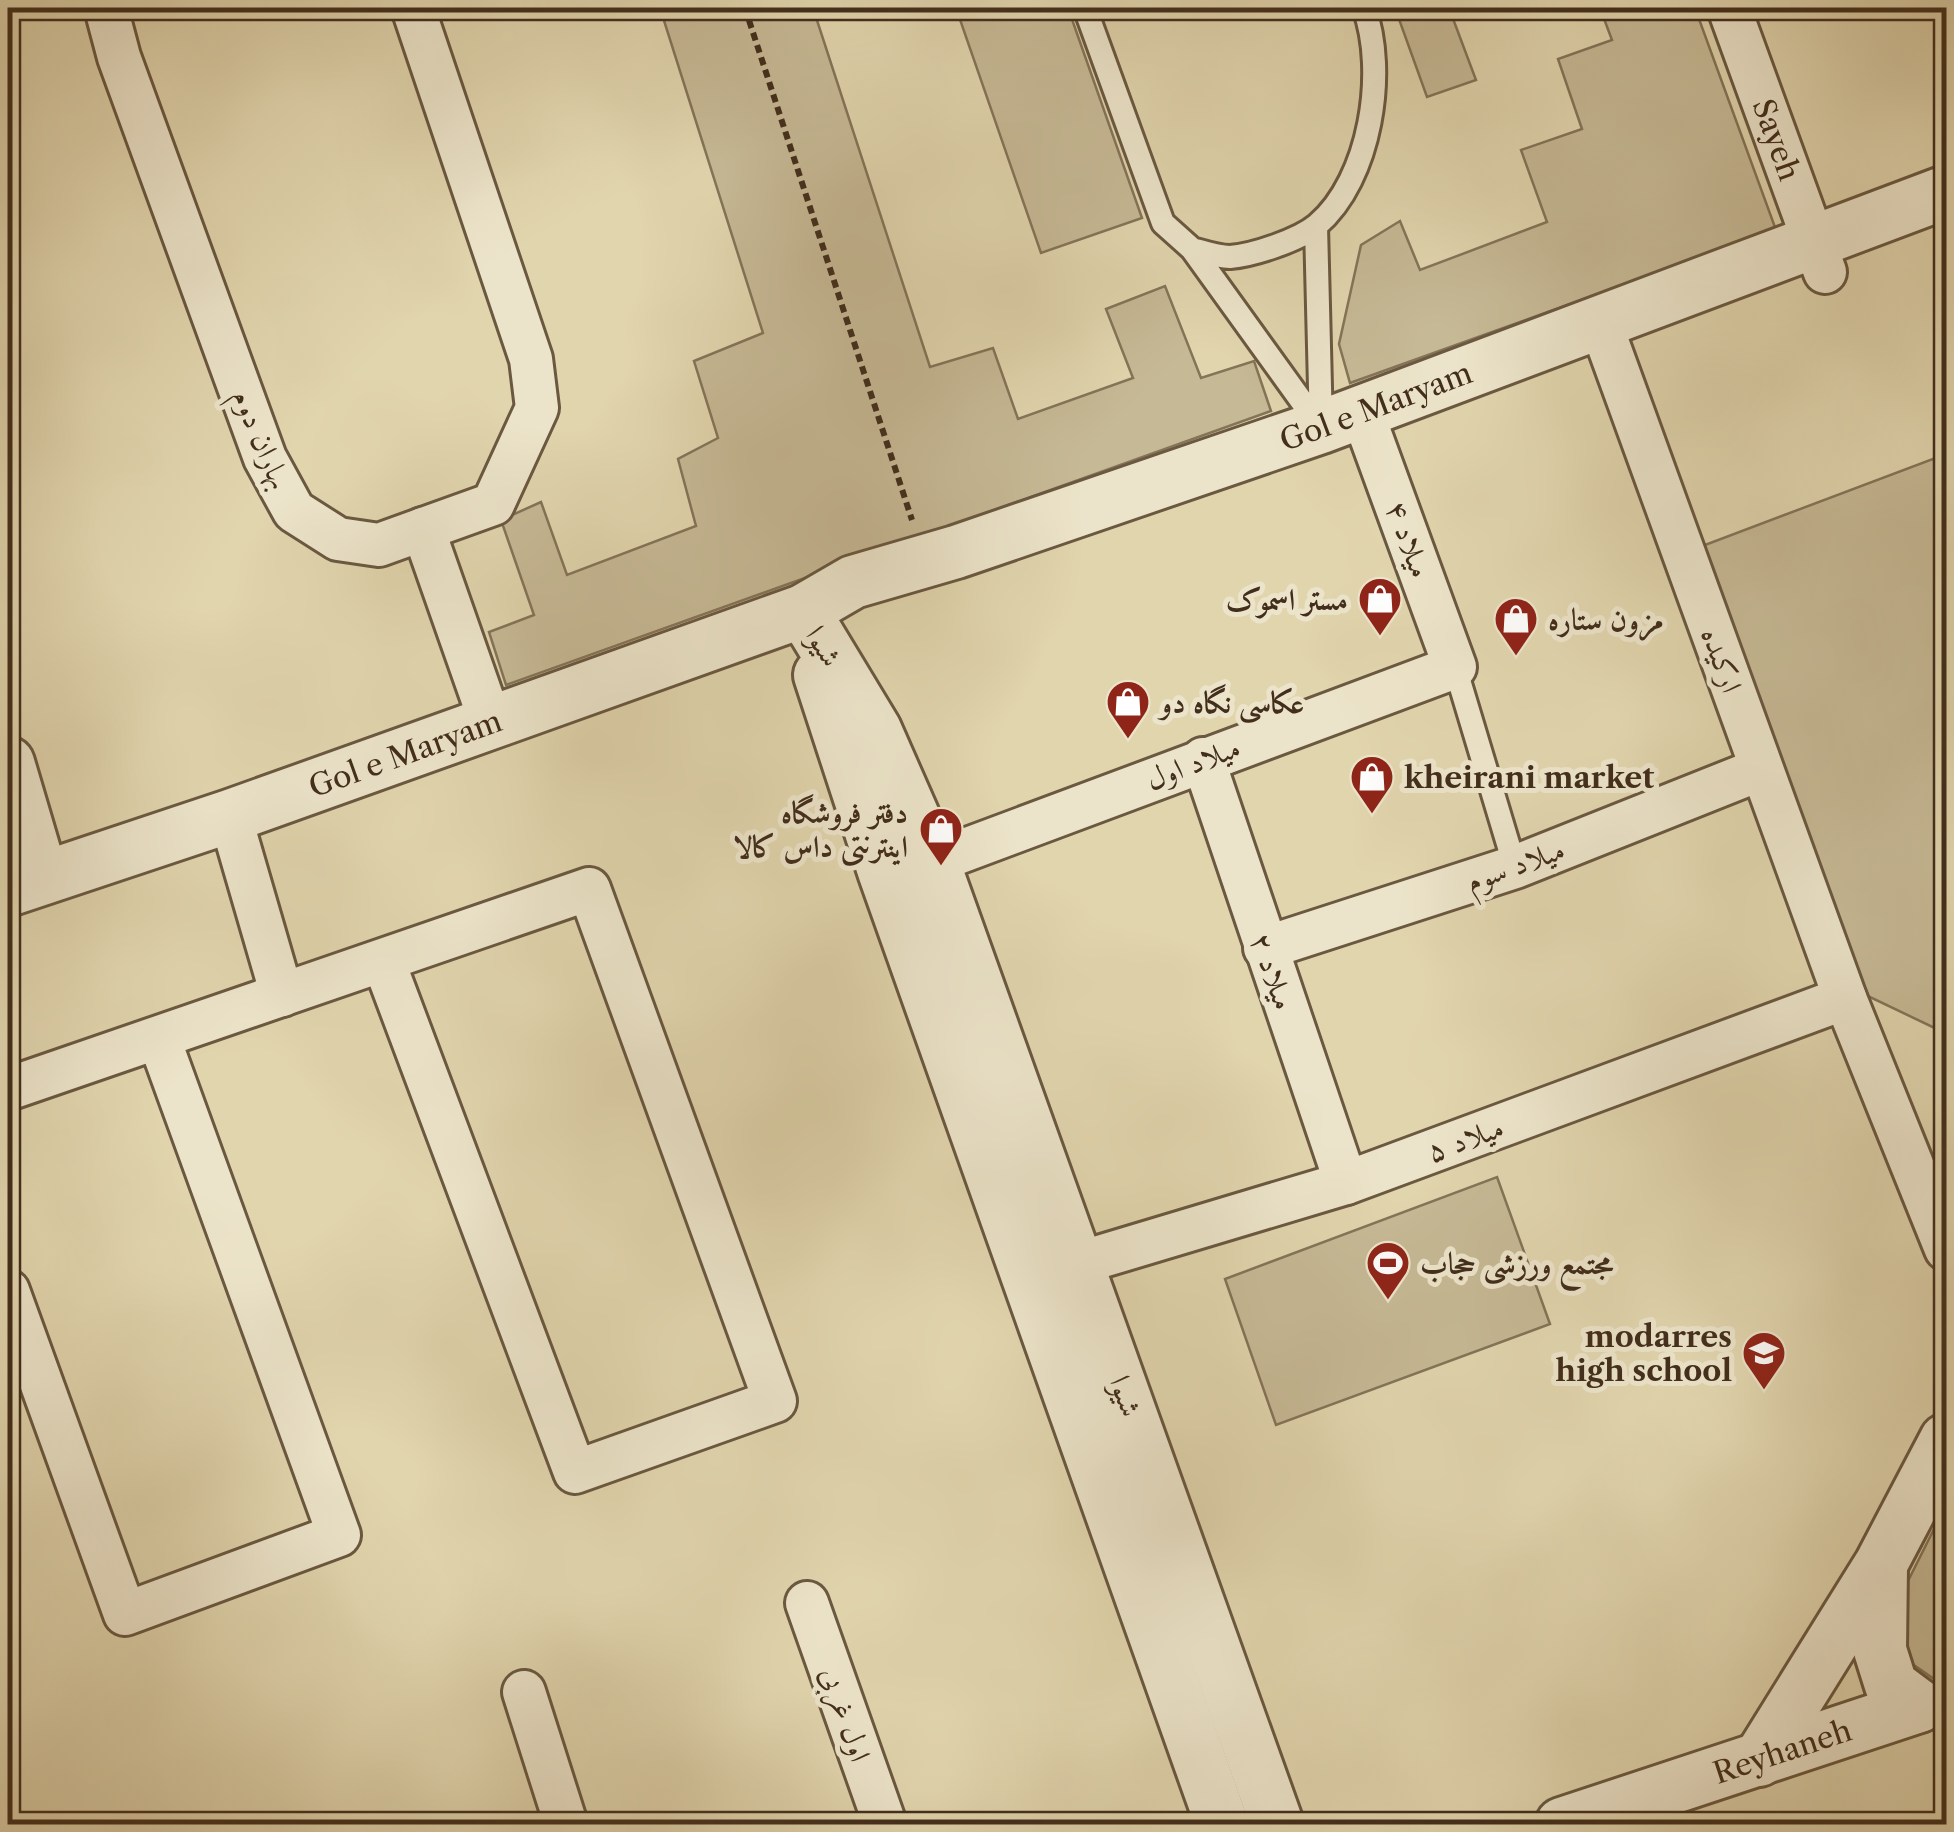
<svg xmlns="http://www.w3.org/2000/svg" width="1954" height="1832" font-family="'Libre Caslon Text',Amiri,serif">
<rect width="100%" height="100%" fill="#e1d5ae"/>
<filter id="stains"><feTurbulence type="fractalNoise" baseFrequency=".002" numOctaves="4"/><feColorMatrix values="0 0 0 0 .2 0 0 0 0 .09 0 0 0 0 .02 0 0 0 .5 -.17"/></filter>
<radialGradient id="worn" r=".72"><stop offset=".6" stop-color="#630" stop-opacity="0"/><stop offset="1" stop-color="#630" stop-opacity=".3"/></radialGradient>
<path fill="#c6b995" stroke="#847458" stroke-width="2.5" d="M660,8H813L930,367L993,348L1018,419L1133,378L1106,309L1165,286L1201,378L1254,361L1271,411L506,685L489,632L534,615L501,520L541,502L567,575L696,526L678,459L718,438L694,361L763,333Z
M956,8H1068L1142,218L1041,253Z
M1395,8H1449L1476,80L1427,97Z
M1600,8H1695L1776,230L1350,383L1339,344L1361,245L1400,221L1420,270L1547,222L1521,150L1582,129L1558,59L1612,40Z
M1946,454V1026L1943,1032L1849,987L1689,551Z
M1497,1177L1550,1324L1276,1425L1225,1279Z
M1946,1505V1677L1934,1679L1898,1654L1901,1595Z"/>
<g fill="none" stroke-linecap="round" stroke-linejoin="round">
<defs>
<path id="service" d="M1085,8L1163,223L1192,249L1321,428
M1316,226L1321,427
M1192,249C1203,252 1218,257 1230,257C1254,255 1299,240 1317,225C1371,179 1387,71 1364,8
M1455,667L1515,867"/>
<g id="minor">
<path d="M106,8L119,57L265,458L294,511L338,539L379,545L493,504L537,408L531,359L413,8"/>
<path id="s1" d="M1729,8L1825,272"/>
<path d="M1600,322L1845,998L1946,1249"/>
<path d="M423,529L491,723"/>
<path d="M1203,759L1346,1183"/>
<path d="M230,816L282,995"/>
<path d="M933,862L1455,667L1362,412"/>
<path d="M1265,948L1515,867L1761,769"/>
<path d="M8,1089L589,889L775,1401L575,1472L383,960"/>
<path d="M1079,1263L1346,1183L1845,998"/>
<path d="M8,1291L125,1614L339,1535L159,1039"/>
<path d="M807,1603L885,1824"/>
<path d="M524,1692L566,1824"/>
</g>
<g id="tertiary">
<path d="M803,611L875,730L933,862L1277,1824"/>
<path d="M820,675L884,871L1222,1824"/>
<path d="M8,763L42,878"/>
<path id="s2" d="M8,890L230,816L803,611L853,582L956,552L1321,427L1946,192"/>
<path d="M1881,1565L1880,1650L1891,1685L1919,1706"/>
<path d="M1759,1760L1881,1564L1946,1440"/>
<path id="s3" d="M1562,1824L1919,1706"/>
</g>
</defs>
<use href="#service" stroke="#6a5840" stroke-width="28"/>
<use href="#minor" stroke="#6a5840" stroke-width="48"/>
<use href="#tertiary" stroke="#6a5840" stroke-width="58"/>
<path stroke="#422e1c" stroke-width="6" stroke-dasharray="8 5" stroke-linecap="butt" d="M745,8L912,520"/>
<use href="#service" stroke="#ece4ca" stroke-width="22"/>
<use href="#minor" stroke="#ece4ca" stroke-width="42"/>
<use href="#tertiary" stroke="#ece4ca" stroke-width="52"/>
</g>
<defs>
<symbol id="shop-pin" viewBox="-11 -11 22 30"><path d="M0 17L-7.5 6A9.5 9.5 0 1 1 7.5 6Z" fill="#8f2418" stroke="#ece4ca"/><path d="M-5-2.5h2.3a2.7 3.5 0 0 1 5.4 0H5L5.5 6h-11ZM-1.5-2.5h3a1.5 2.3 0 0 0-3 0Z" fill="#fff"/></symbol>
<symbol id="stadium-pin" viewBox="-11 -11 22 30"><path d="M0 17L-7.5 6A9.5 9.5 0 1 1 7.5 6Z" fill="#8f2418" stroke="#ece4ca"/><path d="M0-5a6.5 5 0 1 0 0 10a6.5 5 0 1 0 0-10ZM-3.5-1.8h7v3.6h-7Z" fill="#fff"/></symbol>
<symbol id="school-pin" viewBox="-11 -11 22 30"><path d="M0 17L-7.5 6A9.5 9.5 0 1 1 7.5 6Z" fill="#8f2418" stroke="#ece4ca"/><path d="M0-5L7-2L0 1L-7-2ZM-4 1L0 2.5L4 1V4Q0 6-4 4Z" fill="#fff"/></symbol>
</defs>
<g fill-rule="evenodd">
<use href="#shop-pin" x="1355" y="574" width="50" height="68"/>
<use href="#shop-pin" x="1491" y="594" width="50" height="68"/>
<use href="#shop-pin" x="1103" y="677" width="50" height="68"/>
<use href="#shop-pin" x="1347" y="752" width="50" height="68"/>
<use href="#shop-pin" x="916" y="804" width="50" height="68"/>
<use href="#stadium-pin" x="1363" y="1238" width="50" height="68"/>
<use href="#school-pin" x="1739" y="1328" width="50" height="68"/>
</g>
<g text-anchor="middle" dominant-baseline="central" stroke-width="10" stroke-linejoin="round" paint-order="stroke">
<g font-size="30" fill="#422e1c" stroke="#ece4ca">
<text stroke="none"><textPath href="#s1" startOffset="140">Sayeh</textPath></text>
<text stroke="none"><textPath href="#s2" startOffset="1452">Gol e Maryam</textPath></text>
<text transform="translate(262 439) rotate(67)">بهاران دوم</text>
<text transform="translate(1409 539) rotate(70)">میلاد ۴</text>
<text transform="translate(824 646) rotate(59)">شیوا</text>
<text transform="translate(1722 660) rotate(70)">ارکیده</text>
<text stroke="none"><textPath href="#s2" startOffset="420">Gol e Maryam</textPath></text>
<text transform="translate(1193 763) rotate(-21)">میلاد اول</text>
<text transform="translate(1515 865) rotate(-20)">میلاد سوم</text>
<text transform="translate(1273 971) rotate(71)">میلاد ۲</text>
<text transform="translate(1465 1139) rotate(-20)">میلاد ۵</text>
<text transform="translate(1126 1396) rotate(71)">شیوا</text>
<text transform="translate(846 1714) rotate(71)">اول غربی</text>
<text stroke="none"><textPath href="#s3" startOffset="232">Reyhaneh</textPath></text>
</g>
<g font-size="30" font-weight="bold" fill="#422e1c" stroke="#ece4ca" text-anchor="start">
<text x="1348" y="599" text-anchor="end">مستر اسموک</text>
<text x="1548" y="619">مزون ستاره</text>
<text x="1160" y="702">عکاسی نگاه دو</text>
<text x="1404" y="777">kheirani market</text>
<text x="908" y="812" text-anchor="end">دفتر فروشگاه<tspan x="908" dy="34">اینترنتی داس کالا</tspan></text>
<text x="1420" y="1263">مجتمع ورزشی حجاب</text>
<text x="1732" y="1336" text-anchor="end">modarres<tspan x="1732" dy="34">high school</tspan></text>
</g>
</g>
<rect width="1954" height="1832" fill="none" stroke="#e1d5ae" stroke-width="40"/>
<rect x="10" y="10" width="1934" height="1812" fill="none" stroke="#422e1c" stroke-width="5"/>
<rect x="20" y="20" width="1914" height="1792" fill="none" stroke="#422e1c" stroke-width="2.5"/>
<rect width="100%" height="100%" filter="url(#stains)"/>
<rect width="100%" height="100%" fill="url(#worn)"/>
</svg>
